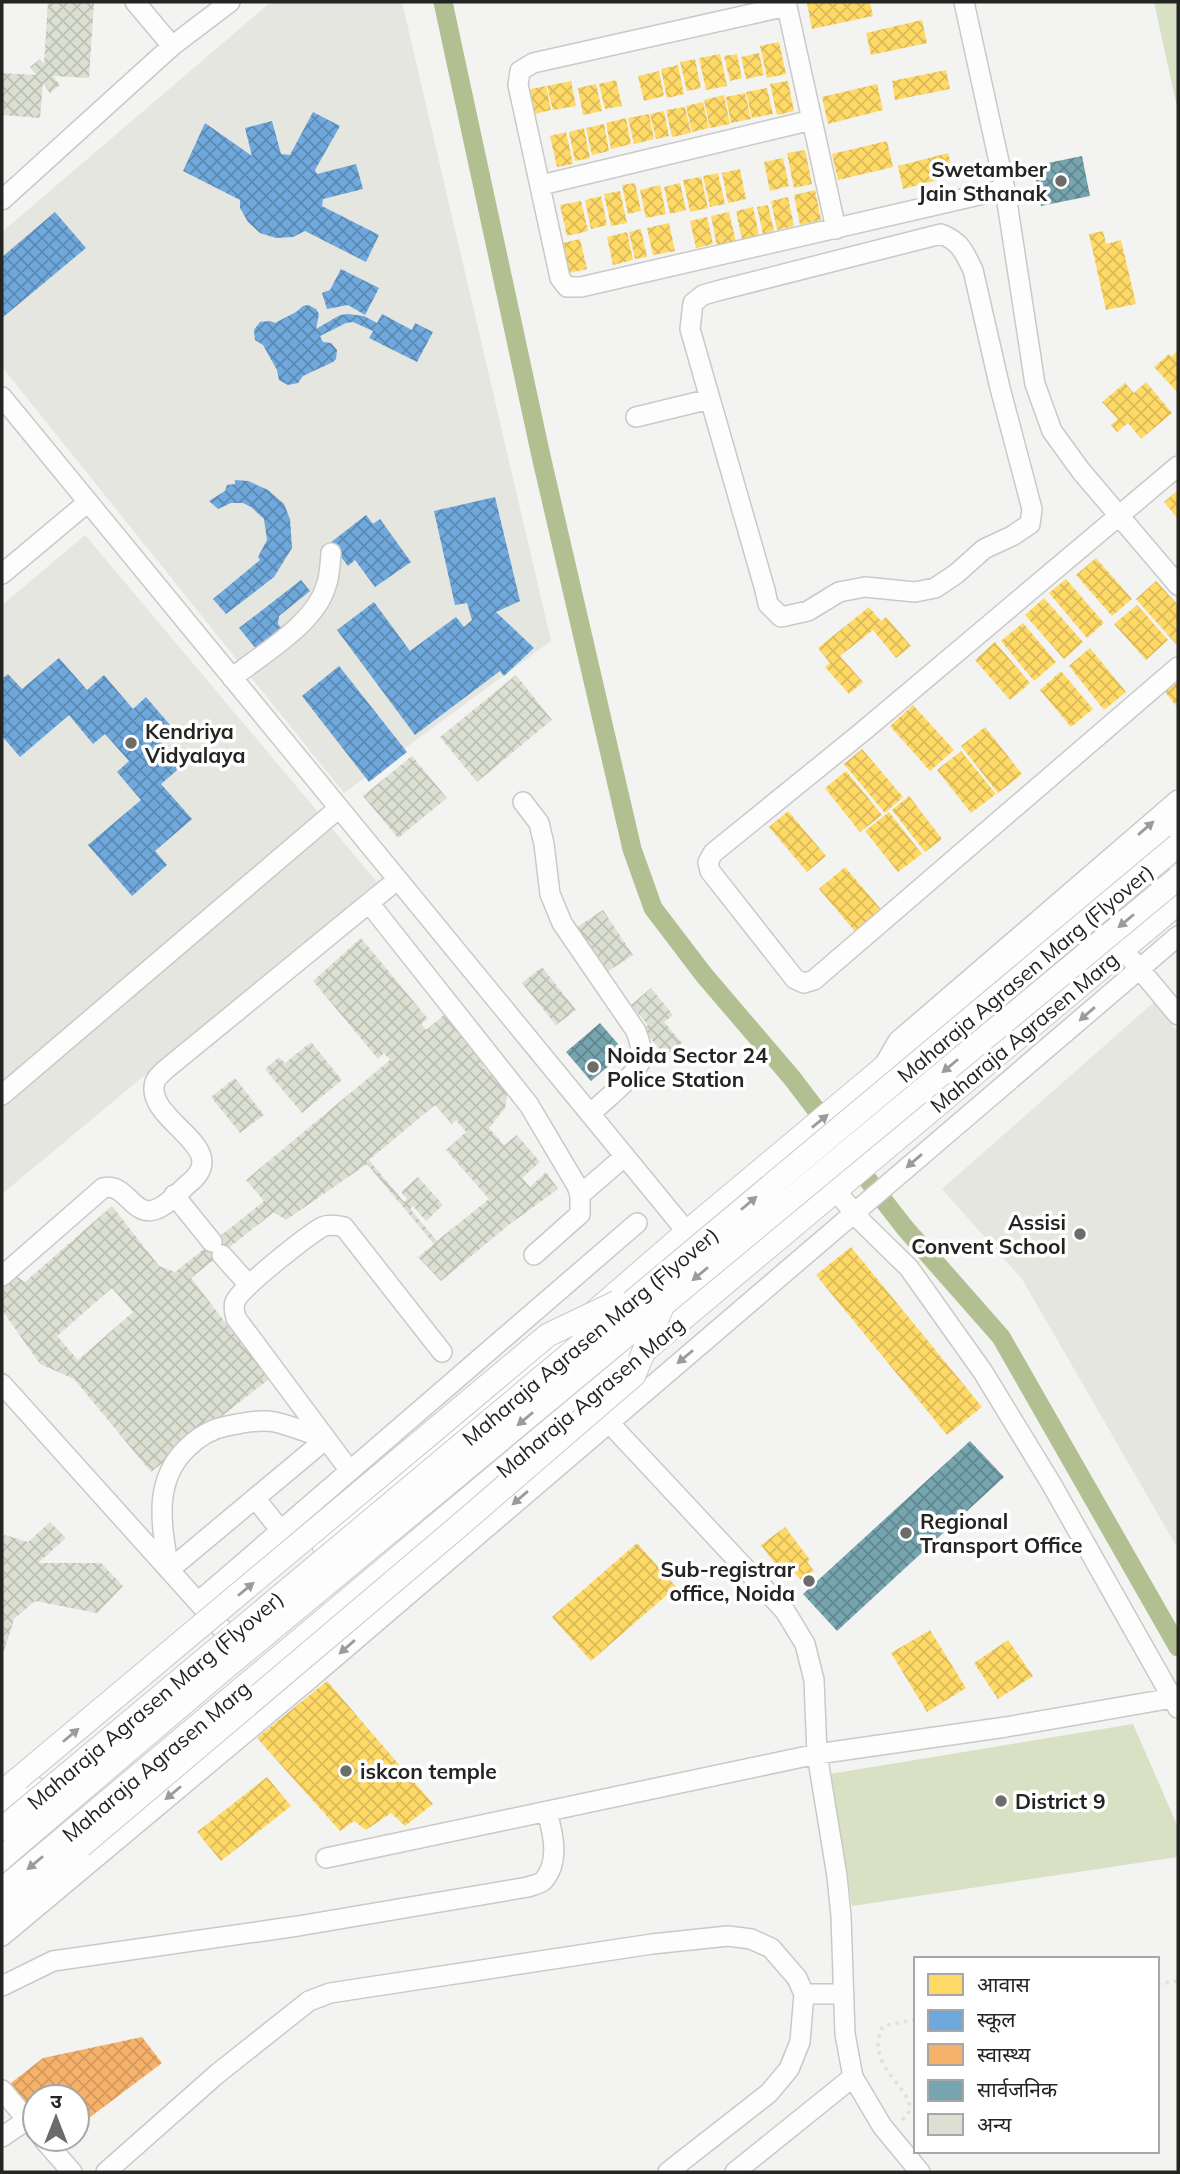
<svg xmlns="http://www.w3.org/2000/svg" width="1180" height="2174" font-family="Mulish,'Noto Sans Devanagari',sans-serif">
<defs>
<pattern id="homes-cross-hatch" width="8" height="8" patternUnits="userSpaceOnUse" patternTransform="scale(1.75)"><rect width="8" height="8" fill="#ffd966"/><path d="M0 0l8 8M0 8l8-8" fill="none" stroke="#daba58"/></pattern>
<pattern id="schools-cross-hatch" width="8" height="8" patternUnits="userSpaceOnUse" patternTransform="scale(1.75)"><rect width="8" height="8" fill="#6fa8dc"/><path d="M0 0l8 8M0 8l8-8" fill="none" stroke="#5b89b2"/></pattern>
<pattern id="health-cross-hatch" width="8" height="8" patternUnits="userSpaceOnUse" patternTransform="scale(1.75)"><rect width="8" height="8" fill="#f6b26b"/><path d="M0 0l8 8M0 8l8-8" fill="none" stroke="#d3995c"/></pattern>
<pattern id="public-cross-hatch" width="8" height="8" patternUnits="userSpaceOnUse" patternTransform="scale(1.75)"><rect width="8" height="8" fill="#76a5af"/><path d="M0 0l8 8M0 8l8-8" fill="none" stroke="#61868e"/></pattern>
<pattern id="building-cross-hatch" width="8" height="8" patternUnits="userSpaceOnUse" patternTransform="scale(1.75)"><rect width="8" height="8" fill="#dce0d3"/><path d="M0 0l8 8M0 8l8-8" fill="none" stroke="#bdc0b5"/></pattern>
</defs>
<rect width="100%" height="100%" fill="#f3f4f2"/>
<path fill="#e4e6df" d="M271,2H402L551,641L344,793L2,367V232Z
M85,535L377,882L2,1194V605Z
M1154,1002L1178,1032V1549L1022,1279L942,1189Z"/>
<path fill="#d9e1c4" d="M1154,2H1178V112Z
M1133,1724L1178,1827V1857L852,1906L830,1774Z"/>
<path fill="url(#homes-cross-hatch)" d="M815,2H870L873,16L812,29L807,3Z
M922,20L927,43L871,55L866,33Z
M779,42L786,74L767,78L760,46Z
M759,53L764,75L746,79L741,57Z
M720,54L727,86L706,90L699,58Z
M737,54L742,78L730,81L724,56Z
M695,59L701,88L687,91L680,62Z
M678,65L684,94L667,98L661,69Z
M946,70L950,89L895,100L892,81Z
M659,71L664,96L644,101L638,76Z
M616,80L622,106L605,109L599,84Z
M571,81L576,106L553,110L547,86Z
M788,81L794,111L777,115L770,84Z
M596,84L602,111L583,115L578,88Z
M877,84L883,110L828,124L822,97Z
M546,86L551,110L531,115L526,90Z
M767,88L773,114L752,118L746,92Z
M745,93L751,119L731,123L726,97Z
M724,95L730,124L710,128L704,100Z
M703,102L709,128L692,132L686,106Z
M685,107L691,133L672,137L666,110Z
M664,111L669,136L656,139L650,114Z
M649,114L654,139L634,144L628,118Z
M626,118L631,144L611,149L606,123Z
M604,124L609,151L592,155L586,128Z
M584,128L590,158L575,161L569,132Z
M566,132L573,164L557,167L550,136Z
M887,141L893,167L838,180L832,154Z
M805,150L812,184L794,188L787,153Z
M948,153L954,176L903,189L898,166Z
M783,158L789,186L770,191L764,162Z
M740,169L746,199L728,203L722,173Z
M718,173L725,204L710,207L703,176Z
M701,177L708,208L690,212L683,180Z
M635,183L641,211L628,214L622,185Z
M680,183L686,210L670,214L664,187Z
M660,185L666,214L646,218L640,190Z
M815,190L821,220L800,225L794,195Z
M620,191L627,223L611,226L604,194Z
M601,196L607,225L591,229L585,200Z
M788,197L794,226L777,230L771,201Z
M581,201L588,231L567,236L560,205Z
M768,205L774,231L763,234L757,207Z
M753,207L759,235L742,239L736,211Z
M729,212L736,242L717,246L711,216Z
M707,217L713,244L696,248L690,221Z
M669,223L675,251L653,255L647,228Z
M641,229L647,257L635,259L629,232Z
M1103,231L1106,244L1121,240L1136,304L1106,310L1089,234Z
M627,232L633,260L613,265L607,237Z
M580,239L587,269L569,273L563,243Z
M1176,352L1178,354V393L1154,367L1169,354L1171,357Z
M1146,382L1172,413L1141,439L1128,423L1117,432L1111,425L1118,419L1102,402L1125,383L1134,393Z
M1178,490V519L1164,502Z
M1096,558L1132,599L1112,616L1076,575Z
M1066,579L1104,623L1087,638L1049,593Z
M1156,581L1178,605V642L1176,644L1136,599Z
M1044,598L1083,642L1064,659L1025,615Z
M1137,605L1168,640L1146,660L1114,624Z
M869,607L881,621L886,617L911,646L896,658L873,630L840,656L863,682L849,694L825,667L830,663L818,648Z
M1023,623L1056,662L1034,681L1001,641Z
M995,642L1030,683L1010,700L975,660Z
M1090,648L1126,692L1104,710L1069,666Z
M1061,671L1093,709L1071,727L1040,690Z
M1178,682V708L1165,692Z
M913,705L954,750L930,771L890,726Z
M985,727L1022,774L998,793L961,746Z
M862,749L903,797L885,813L844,764Z
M961,751L996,794L971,813L937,770Z
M846,771L882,815L860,832L825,788Z
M909,796L942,839L925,852L892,810Z
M788,811L826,856L807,872L769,827Z
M889,812L922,854L898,872L865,831Z
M845,867L885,914L859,936L819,889Z
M851,1247L982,1407L947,1435L816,1275Z
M785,1527L810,1560L807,1562L814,1571L801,1580L794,1572L786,1578L761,1545Z
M637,1543L676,1587L591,1661L552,1617Z
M930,1630L966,1688L927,1712L891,1653Z
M1008,1640L1033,1676L998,1699L974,1663Z
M327,1681L433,1804L405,1826L391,1813L366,1830L354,1821L340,1831L257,1738Z
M267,1777L291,1806L221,1861L197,1832Z"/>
<path fill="url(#schools-cross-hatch)" d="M313,112L340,126L315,170L317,174L356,164L363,189L323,199L322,206L379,235L366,262L305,231L293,237L276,238L260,233L248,222L240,208V200L183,171L205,123L252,156L245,128L272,121L281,154L290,155Z
M55,212L86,248L2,318V257Z
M341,269L379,288L365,315L348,305L327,309L322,293L330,290Z
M308,305L316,309L319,314L316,329L340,315L348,314L364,316L377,323L382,314L412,330L415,323L433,332L417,362L369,338L373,331L353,322L346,323L320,336L323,342L331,343L337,350L336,359L333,362L303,376L298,383L288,385L279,380L277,370L263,345L255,340L254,330L260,322L270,321L275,323L296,312L303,306Z
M235,480L248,481L268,490L284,504L290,519L292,548L274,577L226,614L213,599L260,560L258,557L267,540L264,519L251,507L243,503H231L218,509L209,501L225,491L227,485L235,484Z
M495,497L520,601L496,612L534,648L504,676L500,671L415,735L337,630L374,602L410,651L456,617L464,627L472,620L467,603L455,605L434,511Z
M366,515L373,524L380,519L411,562L375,587L355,560L348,566L330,543Z
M301,580L310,591L279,616L278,624L283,630L257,650L239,628Z
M59,658L87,690L104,675L133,709L146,697L170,725L156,737L182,766L161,784L192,819L155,851L167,865L132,896L88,845L141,800L117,772L129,761L105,734L93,744L69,715L20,757L2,736V679L8,674L22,689Z
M339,666L407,752L369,782L302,696Z"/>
<path fill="url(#health-cross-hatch)" d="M142,2037L162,2063L77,2127V2097H35V2115L11,2083L43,2058Z"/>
<path fill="url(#public-cross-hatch)" d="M1082,156L1090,196L1041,206L1033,166Z
M600,1023L625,1052L591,1081L566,1052Z
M970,1441L1004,1477L837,1631L803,1594Z"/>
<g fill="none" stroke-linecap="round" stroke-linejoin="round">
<path stroke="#b2bf91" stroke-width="19" d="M443,2L541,456L632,849L653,908L704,975L792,1078L830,1128
M852,1158L871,1184
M884,1201L905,1228L1001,1337L1178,1647"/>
</g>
<path fill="url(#building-cross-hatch)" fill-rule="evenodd" d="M48,2H94L89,78L53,76L60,85L50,93L43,83L40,118L2,115V73L36,75L30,67L40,59L44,64Z
M516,675L552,720L477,782L440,737Z
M412,756L447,798L398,838L363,796Z
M603,910L633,955L604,974L574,929Z
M361,938L428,1019L421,1024L426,1030L450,1010L491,1060L483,1067L491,1075L498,1070L506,1087L507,1096L505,1108L489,1128L504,1145L517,1135L540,1162L522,1178L530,1187L546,1172L558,1189L510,1224L441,1281L418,1257L434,1244L367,1164L286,1220L274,1212L191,1278L269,1379L151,1472L74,1379L40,1364L2,1310V1280L11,1273L25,1282L112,1206L159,1266L175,1272L264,1201L246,1180L390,1060L384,1053L378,1059L313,981ZM435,1105L452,1124L456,1120L466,1132L446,1150L489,1199L437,1241L410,1209L413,1206L426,1221L443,1205L418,1177L401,1192L407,1199L404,1202L369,1160ZM112,1288L133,1312L78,1360L57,1336Z
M542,967L576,1010L556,1025L522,983Z
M651,988L673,1015L664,1022L682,1043L665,1056L643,1029L648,1025L631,1005Z
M311,1042L342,1080L302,1113L265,1069L279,1057L285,1063Z
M235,1078L264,1115L240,1133L211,1097Z
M50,1522L66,1538L38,1563H101L123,1586L97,1613L35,1601L14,1619L2,1657V1538L5,1535L28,1542Z"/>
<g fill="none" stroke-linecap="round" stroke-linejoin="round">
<defs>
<path id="minor" d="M135,2L172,46
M786,2L836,229
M964,2L1005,189L1035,384L1052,431L1081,471L1178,585
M787,6L533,63L520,71L518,85L560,278L567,287H581L1005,189
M541,185L812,120
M2,200L172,46L230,2
M941,234C961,242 964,252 973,270L1000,388L1032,509L1030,524L1012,536L984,549L956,574L935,588L915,592L865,587L839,592L808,611L781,617L768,604L765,590L690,329L693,303L703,295L717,291Z
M2,397L687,1232
M636,417L710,399
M1178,466L861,733L713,853L708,862L710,871L795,979L804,983L814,980L1178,667
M2,574L88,502
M232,678C262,654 315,624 326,586C330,576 330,564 331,553
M523,802L539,823L544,844L550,894L562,923L636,1031C639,1040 643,1050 641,1059C637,1076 603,1101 590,1114
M369,903L529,1105L577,1186L580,1195V1214L534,1255
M1132,960L1178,1015
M884,1065L898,1041L1178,800
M2,1095L339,808
M836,1191L863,1223L909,1268L983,1372L1052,1485L1178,1708
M174,1195L212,1242
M580,1195L625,1156
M222,1255L249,1285
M2,1276L103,1188C126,1182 132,1216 154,1210C166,1207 179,1192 188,1184C236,1147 143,1121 155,1082C156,1078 162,1073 165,1070L397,880
M2,1384L224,1631
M600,1413L785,1611L805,1644L814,1680L817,1754L837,1876L841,1916L845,2034L853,2077L882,2126L920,2172
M350,1471L236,1318C235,1313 233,1308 235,1302C240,1288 307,1236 322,1227C329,1224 336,1225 344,1227L442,1352
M255,1498L281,1531
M169,1570C162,1527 152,1483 186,1449C198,1437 211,1429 227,1426C242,1423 260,1419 275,1422C292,1426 309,1433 326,1439
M169,1570L326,1439
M198,1602L637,1223
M326,1858L817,1754L1006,1727L1173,1698
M2,1936L306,1682L1178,936
M2,1986L53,1961L298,1926L528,1887C533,1885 541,1884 544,1880C560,1861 553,1833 547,1812
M2,2090L35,2129
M2,2137L27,2120
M43,2139L72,2172
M106,2172L217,2074L309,2001L330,1993L652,1944L728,1936L751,1939L771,1948L797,1978L804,1994H844
M668,2172L769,2093L789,2069L800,2042L804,1994
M735,2172L853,2077"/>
<path id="major" d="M324,1546L687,1232L1178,821
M2,1793L18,1779
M2,1814L34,1788
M2,1890L1178,903
M2,1912L81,1846"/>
</defs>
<use href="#minor" stroke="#c9c9c8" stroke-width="22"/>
<use href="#major" stroke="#c9c9c8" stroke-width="25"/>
<path stroke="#dfdfde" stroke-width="3.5" stroke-dasharray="3.5 5" stroke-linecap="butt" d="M1157,1984L1178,1981
M902,2120C933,2097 859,2071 883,2026L916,2019"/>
<use href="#minor" stroke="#fdfdfd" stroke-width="19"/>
<use href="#major" stroke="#fdfdfd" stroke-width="23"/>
<defs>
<path id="major-bridge" d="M18,1779L548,1335L617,1302
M2,1829L1178,845
M81,1846L453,1531L634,1375L662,1307
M2,1858L219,1673L1178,878"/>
</defs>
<use href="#major-bridge" stroke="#c9c9c8" stroke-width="25" stroke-linecap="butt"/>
<use href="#major-bridge" stroke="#fdfdfd" stroke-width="23"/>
</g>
<defs><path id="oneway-solid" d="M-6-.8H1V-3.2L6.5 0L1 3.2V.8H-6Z" transform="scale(1.75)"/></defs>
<g fill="#9b9b9b">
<use href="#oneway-solid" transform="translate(1146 828) rotate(-41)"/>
<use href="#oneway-solid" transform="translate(1126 921) rotate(140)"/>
<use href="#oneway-solid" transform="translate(1087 1014) rotate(139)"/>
<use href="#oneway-solid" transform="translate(950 1066) rotate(140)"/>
<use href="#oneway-solid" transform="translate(820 1121) rotate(-39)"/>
<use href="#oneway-solid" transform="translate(914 1161) rotate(139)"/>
<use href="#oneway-solid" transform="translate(749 1203) rotate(-40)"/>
<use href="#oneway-solid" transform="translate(700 1274) rotate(140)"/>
<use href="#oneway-solid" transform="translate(685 1357) rotate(140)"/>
<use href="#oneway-solid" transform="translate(525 1419) rotate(140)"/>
<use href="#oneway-solid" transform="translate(520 1498) rotate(139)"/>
<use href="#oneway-solid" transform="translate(246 1589) rotate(-40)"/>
<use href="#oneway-solid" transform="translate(347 1647) rotate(139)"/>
<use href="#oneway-solid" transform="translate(71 1735) rotate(-40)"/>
<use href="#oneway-solid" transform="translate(173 1793) rotate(140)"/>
<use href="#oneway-solid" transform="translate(35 1863) rotate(140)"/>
</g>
<g fill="#6c6d6b" stroke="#fff" stroke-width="2.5">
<circle cx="1061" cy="181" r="7"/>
<circle cx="131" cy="743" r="7"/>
<circle cx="593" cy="1067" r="7"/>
<circle cx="1080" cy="1234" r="7"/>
<circle cx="906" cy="1533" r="7"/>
<circle cx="809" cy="1581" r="7"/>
<circle cx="346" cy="1771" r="7"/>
<circle cx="1001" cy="1801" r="7"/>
</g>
<g text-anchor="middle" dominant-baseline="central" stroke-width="7" stroke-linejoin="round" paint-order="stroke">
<g font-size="21" font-weight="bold" fill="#242423" stroke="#fff" text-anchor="start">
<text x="1047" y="169" text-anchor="end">Swetamber<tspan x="1047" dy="24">Jain Sthanak</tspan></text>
<text x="145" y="731">Kendriya<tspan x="145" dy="24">Vidyalaya</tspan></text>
<text x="607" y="1055">Noida Sector 24<tspan x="607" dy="24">Police Station</tspan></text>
<text x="1066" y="1222" text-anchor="end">Assisi<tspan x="1066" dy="24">Convent School</tspan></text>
<text x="920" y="1521">Regional<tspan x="920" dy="24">Transport Office</tspan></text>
<text x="795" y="1569" text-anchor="end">Sub-registrar<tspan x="795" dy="24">office, Noida</tspan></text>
<text x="360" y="1771">iskcon temple</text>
<text x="1015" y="1801">District 9</text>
</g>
<g font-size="21" fill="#242423" stroke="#fff">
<text transform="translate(1025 973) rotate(-40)">Maharaja Agrasen Marg (Flyover)</text>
<text transform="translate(1024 1032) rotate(-40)">Maharaja Agrasen Marg</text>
<text transform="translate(590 1336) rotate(-40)">Maharaja Agrasen Marg (Flyover)</text>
<text transform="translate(590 1397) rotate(-40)">Maharaja Agrasen Marg</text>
<text transform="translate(155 1700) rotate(-40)">Maharaja Agrasen Marg (Flyover)</text>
<text transform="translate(156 1761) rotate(-40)">Maharaja Agrasen Marg</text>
</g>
</g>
<rect width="1180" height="2174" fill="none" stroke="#242423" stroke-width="7"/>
<rect x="914" y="1957" width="245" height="196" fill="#ffffff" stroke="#a7a7a7" stroke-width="2"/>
<rect x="928" y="1974" width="35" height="21" fill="#ffd966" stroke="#a7a7a7" stroke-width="2"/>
<text x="977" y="1992" font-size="21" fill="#242423">आवास</text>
<rect x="928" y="2010" width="35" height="21" fill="#6fa8dc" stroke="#a7a7a7" stroke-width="2"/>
<text x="977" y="2027" font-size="21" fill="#242423">स्कूल</text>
<rect x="928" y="2044" width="35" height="21" fill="#f6b26b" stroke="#a7a7a7" stroke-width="2"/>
<text x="977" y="2062" font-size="21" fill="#242423">स्वास्थ्य</text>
<rect x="928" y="2080" width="35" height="21" fill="#76a5af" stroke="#a7a7a7" stroke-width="2"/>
<text x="977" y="2097" font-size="21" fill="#242423">सार्वजनिक</text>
<rect x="928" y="2114" width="35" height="21" fill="#dce0d3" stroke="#a7a7a7" stroke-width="2"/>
<text x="977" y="2132" font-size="21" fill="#242423">अन्य</text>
<g transform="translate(56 2118)"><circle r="33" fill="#ffffff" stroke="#a7a7a7" stroke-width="2"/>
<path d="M0-5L12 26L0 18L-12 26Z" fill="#6c6d6b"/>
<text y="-10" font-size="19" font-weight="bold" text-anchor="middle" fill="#242423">उ</text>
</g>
</svg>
